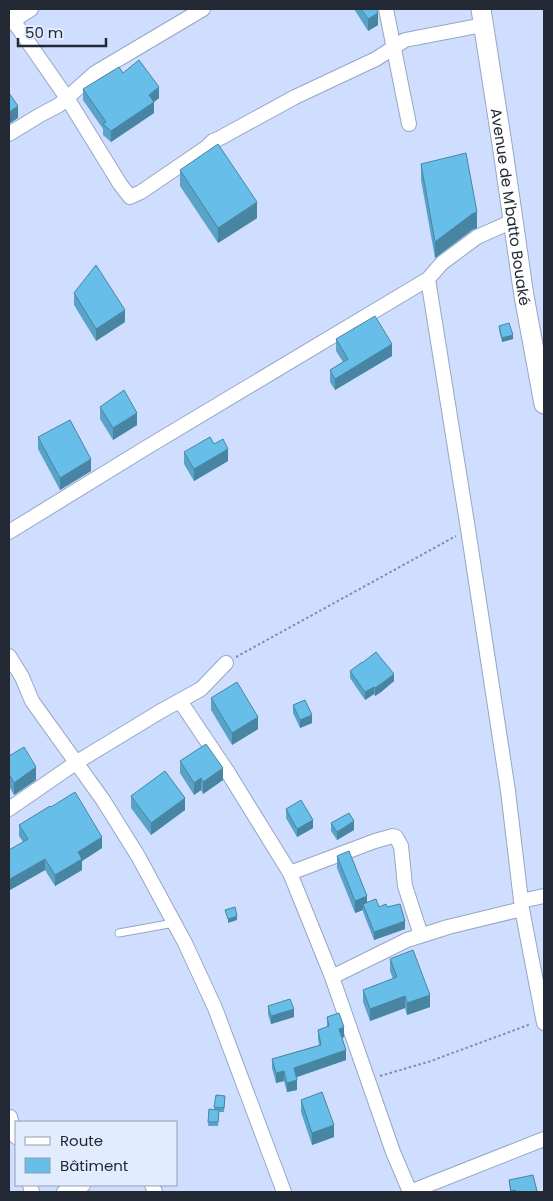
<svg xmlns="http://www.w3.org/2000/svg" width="553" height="1201" font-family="Poppins,sans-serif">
<rect width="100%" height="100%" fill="#cfdefe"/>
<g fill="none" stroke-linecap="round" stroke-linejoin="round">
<defs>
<path id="lane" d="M119,933L174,923"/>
<path id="street" d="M386,9L409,124
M9,12L17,26L67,98L120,184L130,197L141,192L207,147L213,141L220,138L295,97L376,59L405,40L483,25
M9,23L31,9
M9,134L40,115L59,105L95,73L203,9
M428,279L468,529L508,791L522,909L544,1023
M9,532L144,449L428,279L442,263L477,237L513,221
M9,656L22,677L32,701L103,800L138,856L185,943L215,1008L284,1192
M180,701L227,771L290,873L332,977L393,1152L410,1192
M9,809L77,762L161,711L201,689L226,663
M290,873L375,841L393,836L396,837L401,846L405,886L421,935
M521,901L544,896
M332,977L407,940L448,927L522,909
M10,1117L16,1137
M30,1185L32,1192
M152,1185L155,1192
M64,1192L83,1185
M410,1192L544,1139"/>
<g id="secondary">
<path id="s1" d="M481,9L502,144L524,296L544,404"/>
</g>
</defs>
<use href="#lane" stroke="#97a6c4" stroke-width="9"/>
<use href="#street" stroke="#97a6c4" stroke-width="16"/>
<use href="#secondary" stroke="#97a6c4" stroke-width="21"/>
<path stroke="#828da4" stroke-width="2" stroke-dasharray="2.5 2.5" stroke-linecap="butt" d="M236,657L456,536
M380,1076L431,1061L531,1024"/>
<use href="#lane" stroke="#fff" stroke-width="7"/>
<use href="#street" stroke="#fff" stroke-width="14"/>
<use href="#secondary" stroke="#fff" stroke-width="19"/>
</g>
<path fill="#59a3c8" d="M354,9H376L378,25L368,31Z
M123,73L159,98L154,102V113L111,142L103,135V129L83,100V89Z
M421,164L477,228L472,230L435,258L421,180Z
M180,170L257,218L218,243L180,186Z
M74,293L125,322L96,341L74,305Z
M499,326L513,339L502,342L499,330Z
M336,339L392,356L335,390L330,382V370L343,362L336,351Z
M100,407L137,425L113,440L100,419Z
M38,437L91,471L60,490L38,449Z
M214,444L228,461L194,481L184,464V452Z
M350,671L394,681L381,692L375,696L374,694L365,700L350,678Z
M211,698L258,729L232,745L211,710Z
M293,705L312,723L300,728L293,713Z
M543,728H544V746L543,738Z
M9,756L36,780L14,795L9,786Z
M180,761L223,780L203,794L201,790L194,795L180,773Z
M131,796L185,810L151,835L131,808Z
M51,807L102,848L82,861V870L55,886L45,870L10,890L9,888V850L23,842L19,836V825Z
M286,809L313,828L297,837L286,818Z
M331,823L354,830L337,840L331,831Z
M337,856L367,902L379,907H387L405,929L374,940L363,912V910L355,913L337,868Z
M390,959L430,1007L407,1015L405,1008L370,1021L363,1002V990L393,979L390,971Z
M268,1006L294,1017L271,1024L268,1014Z
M327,1017L344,1037L342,1038L346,1060L297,1077V1090L287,1092L284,1081L276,1083L272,1068V1059L319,1045L318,1039V1030L327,1027Z
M216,1095L225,1096L224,1112H219L218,1126H208L209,1109L214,1110Z
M301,1100L334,1137L312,1145L301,1112Z
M509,1180L537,1192H510Z"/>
<path fill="#4885a2" d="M378,13V25L368,31V19Z
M159,87V98L149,106V95Z
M154,102V113L111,142V131Z
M18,106V118L9,124V112Z
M257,202V218L218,243V228Z
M477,212V228L472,230L435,258V242L472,214Z
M125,310V322L96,341V329Z
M513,335V339L502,342V338Z
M392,344V356L335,390V379Z
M137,413V425L113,440V428Z
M228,449V461L194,481V469Z
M91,459V471L60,490V478Z
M394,674V681L381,692L375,696V688Z
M374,687V694L365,700V692Z
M312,715V723L300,728V720Z
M258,717V729L232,745V733Z
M36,767V780L14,795V783Z
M223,768V780L203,794V782Z
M201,778V790L194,795V783Z
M185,798V810L151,835V823Z
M313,820V828L297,837V829Z
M354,821V830L337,840V832Z
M102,837V848L82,861V870L55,886V875L78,852Z
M45,859V870L10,890V879Z
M367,896V908L363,904V910L355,913V901Z
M237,916V920L228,923V919Z
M405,921V929L374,940V932Z
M430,995V1007L407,1015V1003Z
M405,996V1008L370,1021V1009Z
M294,1009V1017L271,1024V1016Z
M344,1027V1037L339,1039V1029Z
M346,1050V1060L294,1078V1068Z
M284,1071V1081L276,1083V1073Z
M297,1080V1090L287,1092V1083Z
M334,1125V1137L312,1145V1133Z"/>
<path fill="#67bee8" stroke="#4885a2" d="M361,9H376L378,13L368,19Z
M139,60L159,87L149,95L154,102L111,131L103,124L106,122L83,89L119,67L123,73Z
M9,93L18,106L9,112Z
M218,144L257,202L218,228L180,170Z
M466,153L477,212L472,214L435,242L421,164Z
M96,265L125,310L96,329L74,293Z
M375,316L392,344L335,379L330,370L348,359L336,339Z
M509,323L513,335L502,338L499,326Z
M124,390L137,413L113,428L100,407Z
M70,420L91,459L60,478L38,437Z
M210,437L214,444L223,439L228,449L194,469L184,452Z
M376,652L394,674L381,684L375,688L374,687L365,692L350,671L362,662V663Z
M237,682L258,717L232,733L211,698Z
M305,700L312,715L300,720L293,705Z
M206,744L223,768L203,782L201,778L194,783L180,761Z
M24,747L36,767L14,783L9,774V756Z
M165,771L185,798L151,823L131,796Z
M75,792L102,837L78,852L82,859L55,875L45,859L10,879L9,876V850L28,839L19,825L50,806L51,807Z
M301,800L313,820L297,829L286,809Z
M349,813L354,821L337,832L331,823Z
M349,851L367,896L355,901L337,856Z
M376,899L379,907L386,904L387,907L400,904L405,921L374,932L363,904Z
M235,907L237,916L228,919L225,910Z
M413,950L430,995L407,1003L405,996L370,1009L363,990L397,977L390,959Z
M290,999L294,1009L271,1016L268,1006Z
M339,1013L344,1027L339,1029L346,1050L294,1068L297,1080L287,1083L284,1071L276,1073L272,1059L321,1045L318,1030L329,1026L327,1017Z
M322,1092L334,1125L312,1133L301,1100Z
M216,1095L225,1096L224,1108L214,1107Z
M209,1109L219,1110L218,1122H208Z
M533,1175L537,1191L532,1192H516L515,1190L511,1191L509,1180Z"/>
<g text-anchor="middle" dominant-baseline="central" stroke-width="4.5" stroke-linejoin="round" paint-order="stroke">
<g font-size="15" fill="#222834" stroke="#e2ecff">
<text stroke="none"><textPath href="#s1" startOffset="200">Avenue de M'batto Bouaké</textPath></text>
</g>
</g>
<rect width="553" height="1201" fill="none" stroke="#222834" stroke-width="20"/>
<rect x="15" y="1121" width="162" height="65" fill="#e2ecff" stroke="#959eae"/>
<rect x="25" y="1137" width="25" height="8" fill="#ffffff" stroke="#959eae"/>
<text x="60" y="1146" font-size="15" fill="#222834">Route</text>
<rect x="25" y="1158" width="25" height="15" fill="#67bee8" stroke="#959eae"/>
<text x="60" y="1171" font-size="15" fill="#222834">Bâtiment</text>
<path d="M18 38v8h88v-8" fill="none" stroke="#222834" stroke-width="2.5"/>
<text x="25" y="38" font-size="15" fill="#222834" stroke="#e2ecff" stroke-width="4" paint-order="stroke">50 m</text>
</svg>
